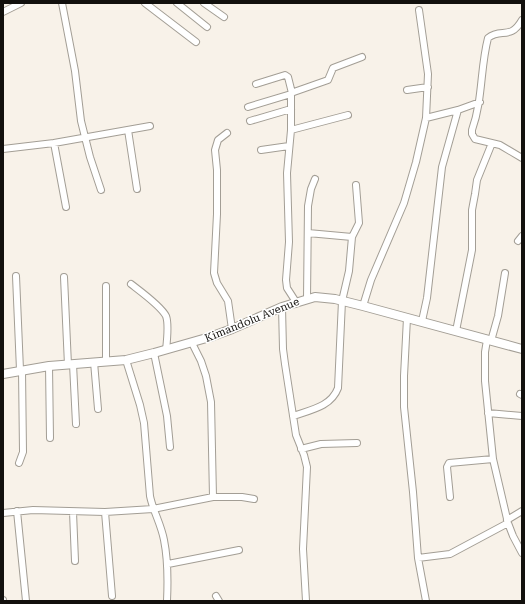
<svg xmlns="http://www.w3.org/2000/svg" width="525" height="604" font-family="'Roboto Serif',serif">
<rect width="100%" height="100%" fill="#f8f2e9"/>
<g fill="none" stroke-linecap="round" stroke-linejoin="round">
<defs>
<path id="minor" d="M62,3L75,71L81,121L90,157L101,190
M145,3L196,42
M177,3L207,27
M204,3L224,17
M3,12L21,3
M522,20C510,41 501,27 488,38C480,69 483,99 472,130V134L475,139L500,145L522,158
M256,84L285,75L288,77L292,93
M407,90L428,87
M248,107L291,94
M426,118L458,110L480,102
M250,121L291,109
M128,130L137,189
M291,130L348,115
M227,133L218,140L215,150L217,170V214L214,273L217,283L228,301L232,329
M54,143L66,207
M3,149L54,143L150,126
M261,150L289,146
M308,233L352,237
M518,241L522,236
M16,276L20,370
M64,277L68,365
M131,284C140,291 161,306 166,316C169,324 167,341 166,350
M307,299L308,206L311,189L315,179
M296,302L287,288L286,280L289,242L287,173L291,130V93L328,80L333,68L362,57
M363,306L371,280L404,203L416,162L426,118L428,74L419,10
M282,307L283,349L285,364L296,435L304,455L307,467L303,549L306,601
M407,318L404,376V407L413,492L418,558L426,601
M422,321L427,298L442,167L458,110
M456,331L472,250V210L475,194L477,180L492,143
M487,340L485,352V381L493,459L508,523L513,536L522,553
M491,341L498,316L505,273
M192,343L201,361L206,376L211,402L213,497
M154,353L167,416L170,447
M126,360L140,405L144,423L150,496C153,511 161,524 164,540C168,560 168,580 167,601
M106,361V286
M94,362L98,409
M73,364L76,424
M49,366L50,438
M520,394L522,395
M488,413L522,416
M293,416C310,410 331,407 338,388L342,301L349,271L352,237L359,223L356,185
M301,449L321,444L357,443
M19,463L23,452L22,370
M450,497L447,467L449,463L493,459
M17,511L26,601
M73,512L75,561
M105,512L112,596
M3,513L33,510L105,512L153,509L213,497H242L254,499
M507,520L522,511
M418,558L450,554L508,523
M168,564L239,550
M216,596L219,601
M3,600V601"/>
<path id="tertiary" d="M3,374L49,366L126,360L154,353L210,337L232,329L282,307L315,297L335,299L363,306L522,349"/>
</defs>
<use href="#minor" stroke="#a39e95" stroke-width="8"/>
<use href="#tertiary" stroke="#a39e95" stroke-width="10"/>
<use href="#minor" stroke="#fff" stroke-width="6"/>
<use href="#tertiary" stroke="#fff" stroke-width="8"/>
</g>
<g text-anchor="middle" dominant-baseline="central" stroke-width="3" stroke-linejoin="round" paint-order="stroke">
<g font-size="11" fill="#12100d" stroke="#fff">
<text transform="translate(252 320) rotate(-22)">Kimandolu Avenue</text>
</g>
</g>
<rect width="525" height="604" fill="none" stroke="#12100d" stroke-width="8"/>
</svg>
